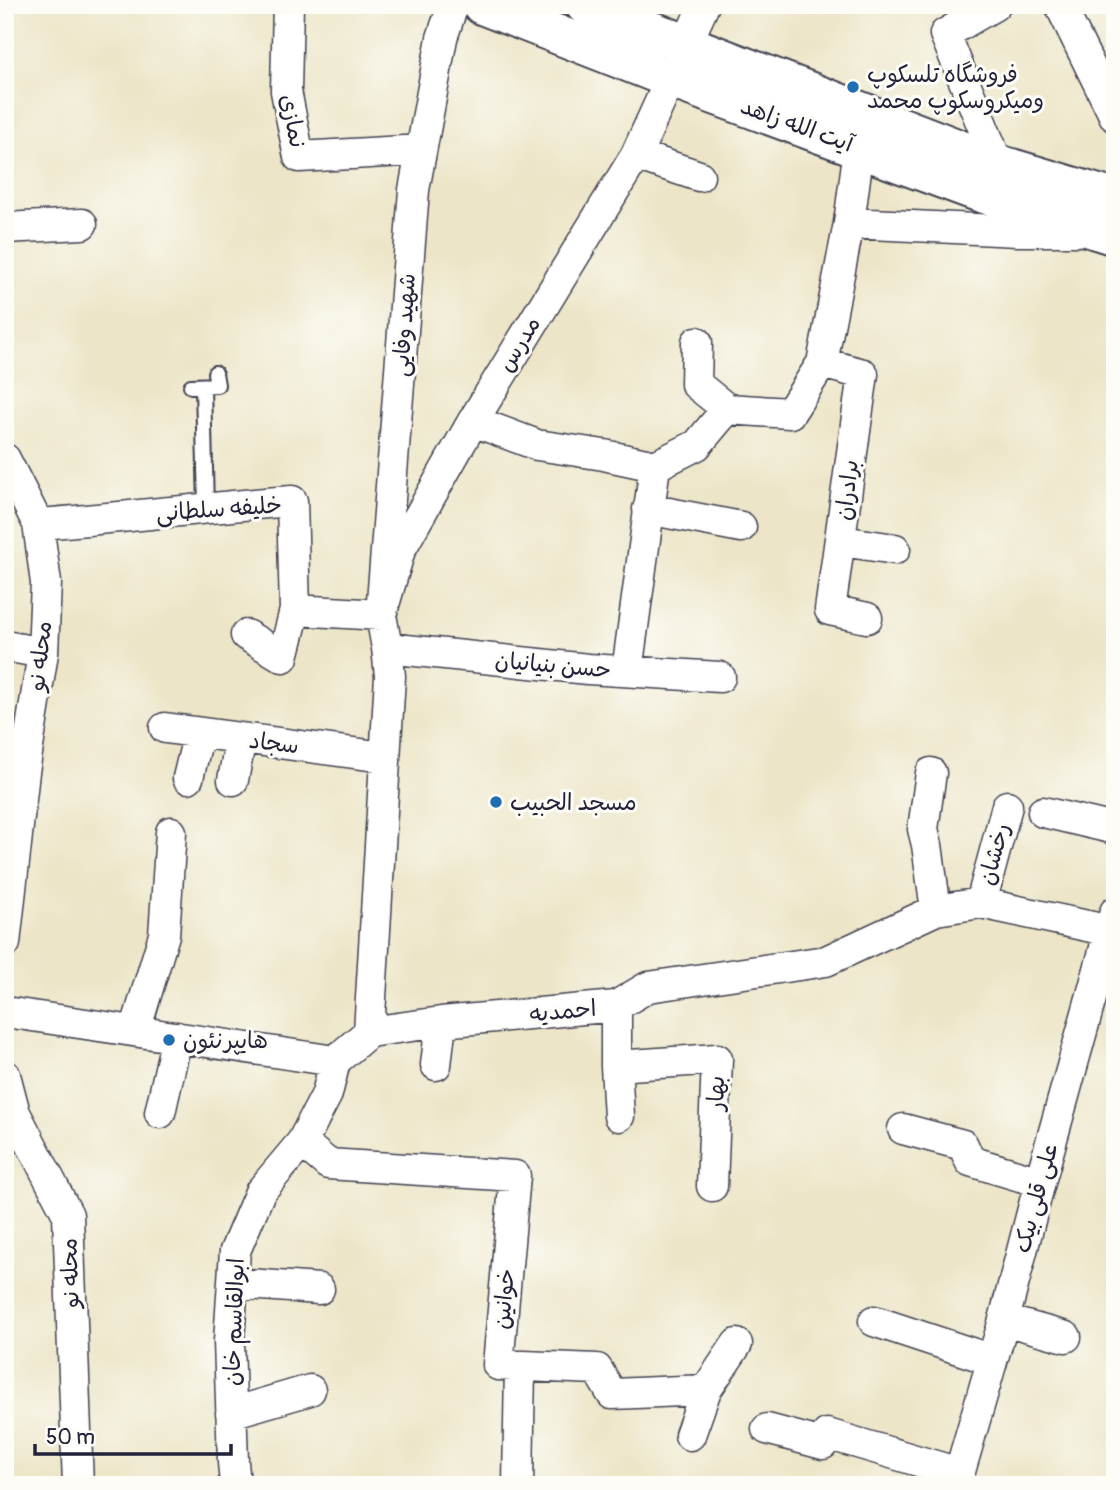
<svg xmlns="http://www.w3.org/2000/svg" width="1120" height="1490" font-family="Pangolin,'Playpen Sans Arabic',sans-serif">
<rect width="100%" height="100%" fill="#fdfcf7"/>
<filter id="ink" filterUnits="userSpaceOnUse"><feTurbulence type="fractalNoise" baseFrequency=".0143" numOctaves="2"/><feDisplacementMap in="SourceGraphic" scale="14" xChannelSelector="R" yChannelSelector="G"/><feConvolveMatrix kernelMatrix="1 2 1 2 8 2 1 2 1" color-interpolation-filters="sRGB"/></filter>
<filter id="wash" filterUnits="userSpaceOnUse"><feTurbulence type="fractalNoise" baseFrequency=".00686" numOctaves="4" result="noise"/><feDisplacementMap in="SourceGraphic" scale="28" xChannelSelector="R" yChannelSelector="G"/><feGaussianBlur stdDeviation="1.57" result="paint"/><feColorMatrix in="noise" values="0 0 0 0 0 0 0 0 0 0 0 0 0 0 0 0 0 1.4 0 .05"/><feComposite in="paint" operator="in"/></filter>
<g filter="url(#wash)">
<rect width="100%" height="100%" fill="#ece5c7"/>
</g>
<g filter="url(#ink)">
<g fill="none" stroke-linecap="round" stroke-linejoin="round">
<defs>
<path id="lane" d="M191,386L217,385L215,373
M203,387L206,507"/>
<path id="street" d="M288,5L286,91L299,157L421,150
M995,5L945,34L998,164
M1060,5L1115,117
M859,148L849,223L1018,231H1078
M636,155L699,176
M5,228L82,224
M697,342L696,384L727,409
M822,363L863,374L830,610L867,618
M473,421L537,445L604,455L655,466L697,445L727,409L790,413L822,363L849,223
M5,459L38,524L46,583L43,653L24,772L5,943
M648,509L741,527
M38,524C123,518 207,507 292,501L295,610L381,615L400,550L473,421L636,155L704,5
M841,541L895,549
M246,635L283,657L295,610
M5,646L43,653
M387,648L588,669L720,677
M627,671L655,466
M165,728L384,757
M931,773L923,829L927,845L936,910
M188,778L199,733
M233,780L241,738
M1043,812L1115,829
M981,903L1007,806
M616,1006V1066L619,1116
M5,1012L335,1061L369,1032L441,1022L616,1006L648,987L826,961L936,910L981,903L1115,932
M135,1031L164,935L171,832
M369,1032L390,676L387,648L381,615L414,190L442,38L453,5
M436,1065L441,1022
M616,1066L717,1059L712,1186
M5,1075L15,1113L68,1215L78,1485
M160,1113L177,1037
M903,1129L963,1145L970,1161L1040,1182
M302,1142L328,1164L515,1176L498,1365L597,1369L612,1394L706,1390L737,1344
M233,1283L319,1289
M1004,1320L1066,1337
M874,1321L992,1360
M231,1413L310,1390
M767,1429L823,1444L827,1434L959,1473
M690,1435L706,1390
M235,1485L233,1462L229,1341L235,1251L260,1192L302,1142L327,1094L335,1061
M518,1485L520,1366
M956,1485L1004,1320L1040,1182L1115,912"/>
<path id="secondary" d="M482,5L671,79L978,192L1115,236
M585,5L998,164L1115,199"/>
</defs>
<use href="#lane" stroke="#403f50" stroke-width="18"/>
<use href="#street" stroke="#403f50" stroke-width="33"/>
<use href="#secondary" stroke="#403f50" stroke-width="42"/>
<use href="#lane" stroke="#fff" stroke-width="14"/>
<use href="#street" stroke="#fff" stroke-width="30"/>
<use href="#secondary" stroke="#fff" stroke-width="38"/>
</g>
</g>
<g fill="#1f6fb2" stroke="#fdfcf7" stroke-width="2.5">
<circle cx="853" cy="87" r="7"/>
<circle cx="496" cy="802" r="7"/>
<circle cx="169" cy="1040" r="7"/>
</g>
<g text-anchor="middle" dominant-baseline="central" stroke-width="6" stroke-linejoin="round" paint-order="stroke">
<g font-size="23" fill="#22223b" stroke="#fdfcf7" text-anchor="start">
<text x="867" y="74">فروشگاه تلسکوپ<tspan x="867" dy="26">ومیکروسکوپ محمد</tspan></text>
<text x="510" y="802">مسجد الحبیب</text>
<text x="183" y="1040">هایپرنئون</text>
</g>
<g font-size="23" fill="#22223b" stroke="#fdfcf7">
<text transform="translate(293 121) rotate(79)">نمازی</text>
<text transform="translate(797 125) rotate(20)">آیت الله زاهد</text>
<text transform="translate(404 325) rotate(-86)">شهید وفایی</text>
<text transform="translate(519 344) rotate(-59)">مدرس</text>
<text transform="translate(847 490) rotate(-83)">برادران</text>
<text transform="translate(219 509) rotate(-4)">خلیفه سلطانی</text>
<text transform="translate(40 656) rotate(-84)">محله نو</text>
<text transform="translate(553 665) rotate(5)">حسن بنیانیان</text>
<text transform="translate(274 743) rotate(7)">سجاد</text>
<text transform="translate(994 854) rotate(-75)">رخشان</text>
<text transform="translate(563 1011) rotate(-5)">احمدیه</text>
<text transform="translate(716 1093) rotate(-88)">بهار</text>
<text transform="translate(1036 1198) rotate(-75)">علی قلی بیک</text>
<text transform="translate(70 1273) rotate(-92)">محله نو</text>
<text transform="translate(504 1299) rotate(-85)">خوانین</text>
<text transform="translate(234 1322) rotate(-88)">ابوالقاسم خان</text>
</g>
</g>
<rect width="1120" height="1490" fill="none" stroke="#fdfcf7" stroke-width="28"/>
<path d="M35 1444v10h196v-10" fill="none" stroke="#22223b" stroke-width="3.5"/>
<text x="46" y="1444" font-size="21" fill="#22223b" stroke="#fdfcf7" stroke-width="5" paint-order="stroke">50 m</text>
</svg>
